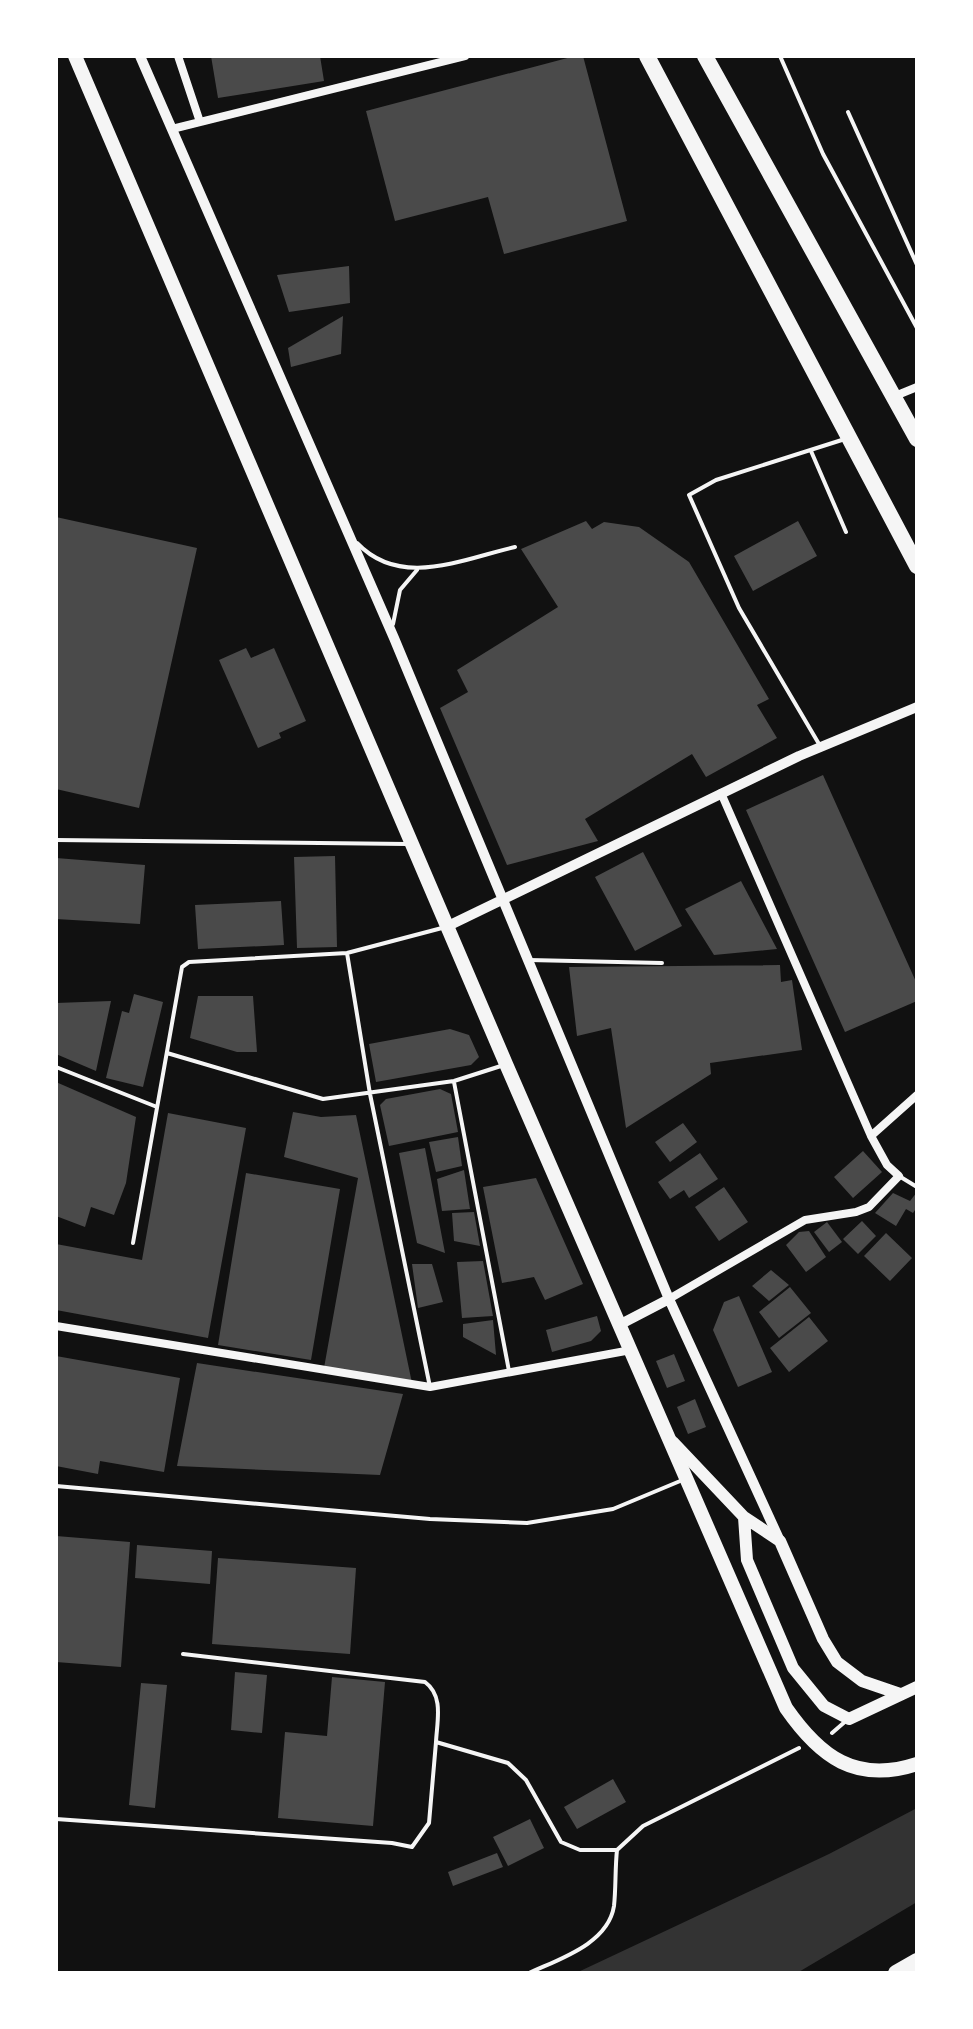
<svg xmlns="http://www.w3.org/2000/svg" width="973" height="2029" font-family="Rubik,sans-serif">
<rect width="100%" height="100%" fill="#111"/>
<path fill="#333" d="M917,1808V1902L797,1973H576L829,1854Z"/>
<path fill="#4a4a4a" d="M211,56H320L324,81L218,98Z
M575,56H583L627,221L504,254L488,197L395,221L366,111Z
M349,266L350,303L289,312L277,275Z
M343,316L341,354L291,367L288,348Z
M56,517L197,548L139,808L56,789Z
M586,521L592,529L604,522L639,527L689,562L769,699L757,705L777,738L706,777L692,754L585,819L598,841L507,865L440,708L468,692L457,670L558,607L521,549Z
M798,521L817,556L753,591L734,556Z
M246,648L251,658L274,648L306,721L279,733L281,738L258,748L219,660Z
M823,775L917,984V1001L845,1032L746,810Z
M643,852L682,926L635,951L595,877Z
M335,856L337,947L297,948L294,857Z
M56,858L145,865L140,924L56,919Z
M741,881L777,949L714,955L685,909Z
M281,901L284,945L198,949L195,905Z
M780,965L781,982L792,980L802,1050L710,1063L711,1074L626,1128L611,1028L577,1036L569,967Z
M134,994L163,1002L143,1087L106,1078L122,1011L129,1013Z
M198,996H253L257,1052H237L190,1038Z
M111,1001L96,1071L56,1054V1003Z
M450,1029L469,1035L479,1057L471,1065L376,1082L369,1044Z
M56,1082L136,1117L126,1183L114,1215L91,1207L85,1227L56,1216Z
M440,1089L451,1094L458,1132L389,1146L380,1105L386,1099Z
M293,1112L321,1117L356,1115L412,1383L324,1368L358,1178L284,1157Z
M168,1113L246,1128L208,1338L56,1310V1244L142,1260Z
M683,1123L697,1142L670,1162L655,1142Z
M458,1137L462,1166L436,1172L429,1142Z
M425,1148L445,1253L417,1243L399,1153Z
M863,1151L882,1172L853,1198L834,1177Z
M700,1153L718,1179L689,1198L684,1190L670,1199L658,1182Z
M464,1170L470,1209L442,1211L437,1179Z
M246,1173L340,1189L311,1360L218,1345Z
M536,1178L583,1284L545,1300L534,1277L502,1283L483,1187Z
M724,1187L748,1222L719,1241L695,1207Z
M917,1192V1207L913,1213L906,1209L896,1226L875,1213L893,1193L910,1201Z
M474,1212L480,1246L454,1241L452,1213Z
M862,1221L876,1236L858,1254L843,1239Z
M827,1222L842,1242L829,1252L814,1232Z
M809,1231L826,1257L806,1272L786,1245L799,1232Z
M886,1233L912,1258L890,1281L864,1256Z
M483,1261L493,1316L462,1318L457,1262Z
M412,1264H432L443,1302L418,1308Z
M771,1270L789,1285L769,1301L752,1286Z
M790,1287L811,1313L779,1338L759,1312Z
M739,1296L772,1372L738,1387L713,1330L724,1302Z
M597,1316L601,1331L591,1341L552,1352L546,1330Z
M809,1317L828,1341L789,1372L770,1348Z
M493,1320L496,1355L463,1337V1324Z
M674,1354L685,1381L667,1388L656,1361Z
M56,1356L180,1378L164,1472L100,1461L98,1474L56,1466Z
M197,1363L403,1394L380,1475L177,1466Z
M695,1399L706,1427L688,1434L677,1407Z
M56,1536L130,1542L121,1667L56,1662Z
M137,1545L212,1551L210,1584L135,1578Z
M218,1558L356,1568L350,1654L212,1644Z
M235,1672L267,1675L262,1733L231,1730Z
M332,1677L385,1682L373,1826L278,1818L285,1732L327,1736Z
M141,1683L167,1685L155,1808L129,1805Z
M613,1779L626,1802L577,1829L564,1807Z
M530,1819L544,1848L508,1866L493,1837Z
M497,1853L503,1867L453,1886L448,1872Z"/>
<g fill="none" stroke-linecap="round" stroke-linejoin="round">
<path stroke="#f5f5f5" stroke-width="4" d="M780,56L823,154L917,328
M848,112L917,265
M811,451L846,532
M357,543C401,589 462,559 515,547
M393,624L400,590L417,570
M819,744L739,608L689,495L716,480L845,439
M56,840L407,844
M347,953L370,1094L430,1387
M529,960L662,963
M167,1053L323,1099L454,1081L504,1065
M56,1067L157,1107
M454,1082L509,1371
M899,1176L917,1187
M133,1243L182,967L189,962L347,953L442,928
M56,1486L430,1519L527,1523L613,1509L685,1479
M183,1654L425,1682C444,1696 437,1721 436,1742
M832,1733L847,1720
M56,1819L392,1843L412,1847L429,1823L436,1742L508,1763L526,1780L561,1842L580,1850H617
M529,1973C559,1959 608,1944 614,1906C616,1888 615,1868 617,1850L643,1826L799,1748"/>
<path stroke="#f5f5f5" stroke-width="8" d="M178,56L200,122
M172,129L465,56
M895,396L917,387
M871,1136L917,1095
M669,1299L805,1220L856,1212L869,1207L899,1176L887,1165L871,1136L721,793
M56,1326L430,1387L631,1350"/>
<path stroke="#f5f5f5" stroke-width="10" d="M140,56L394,638L669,1299L780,1541
M448,926L799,756L917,707
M619,1325L669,1299"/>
<path stroke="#f5f5f5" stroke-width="12" d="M673,1442L744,1517L780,1541L823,1639L837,1662L862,1681L900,1694
M744,1517L747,1560L793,1668L824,1706L849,1719L917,1687"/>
<path stroke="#f5f5f5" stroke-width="14" d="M75,56L506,1064L786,1708C820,1757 856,1784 917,1764"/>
<path stroke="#f5f5f5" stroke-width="16" d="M647,56L917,566
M705,56L917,439
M896,1973L917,1961"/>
</g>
<rect width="973" height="2029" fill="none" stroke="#ffffff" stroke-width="116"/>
</svg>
